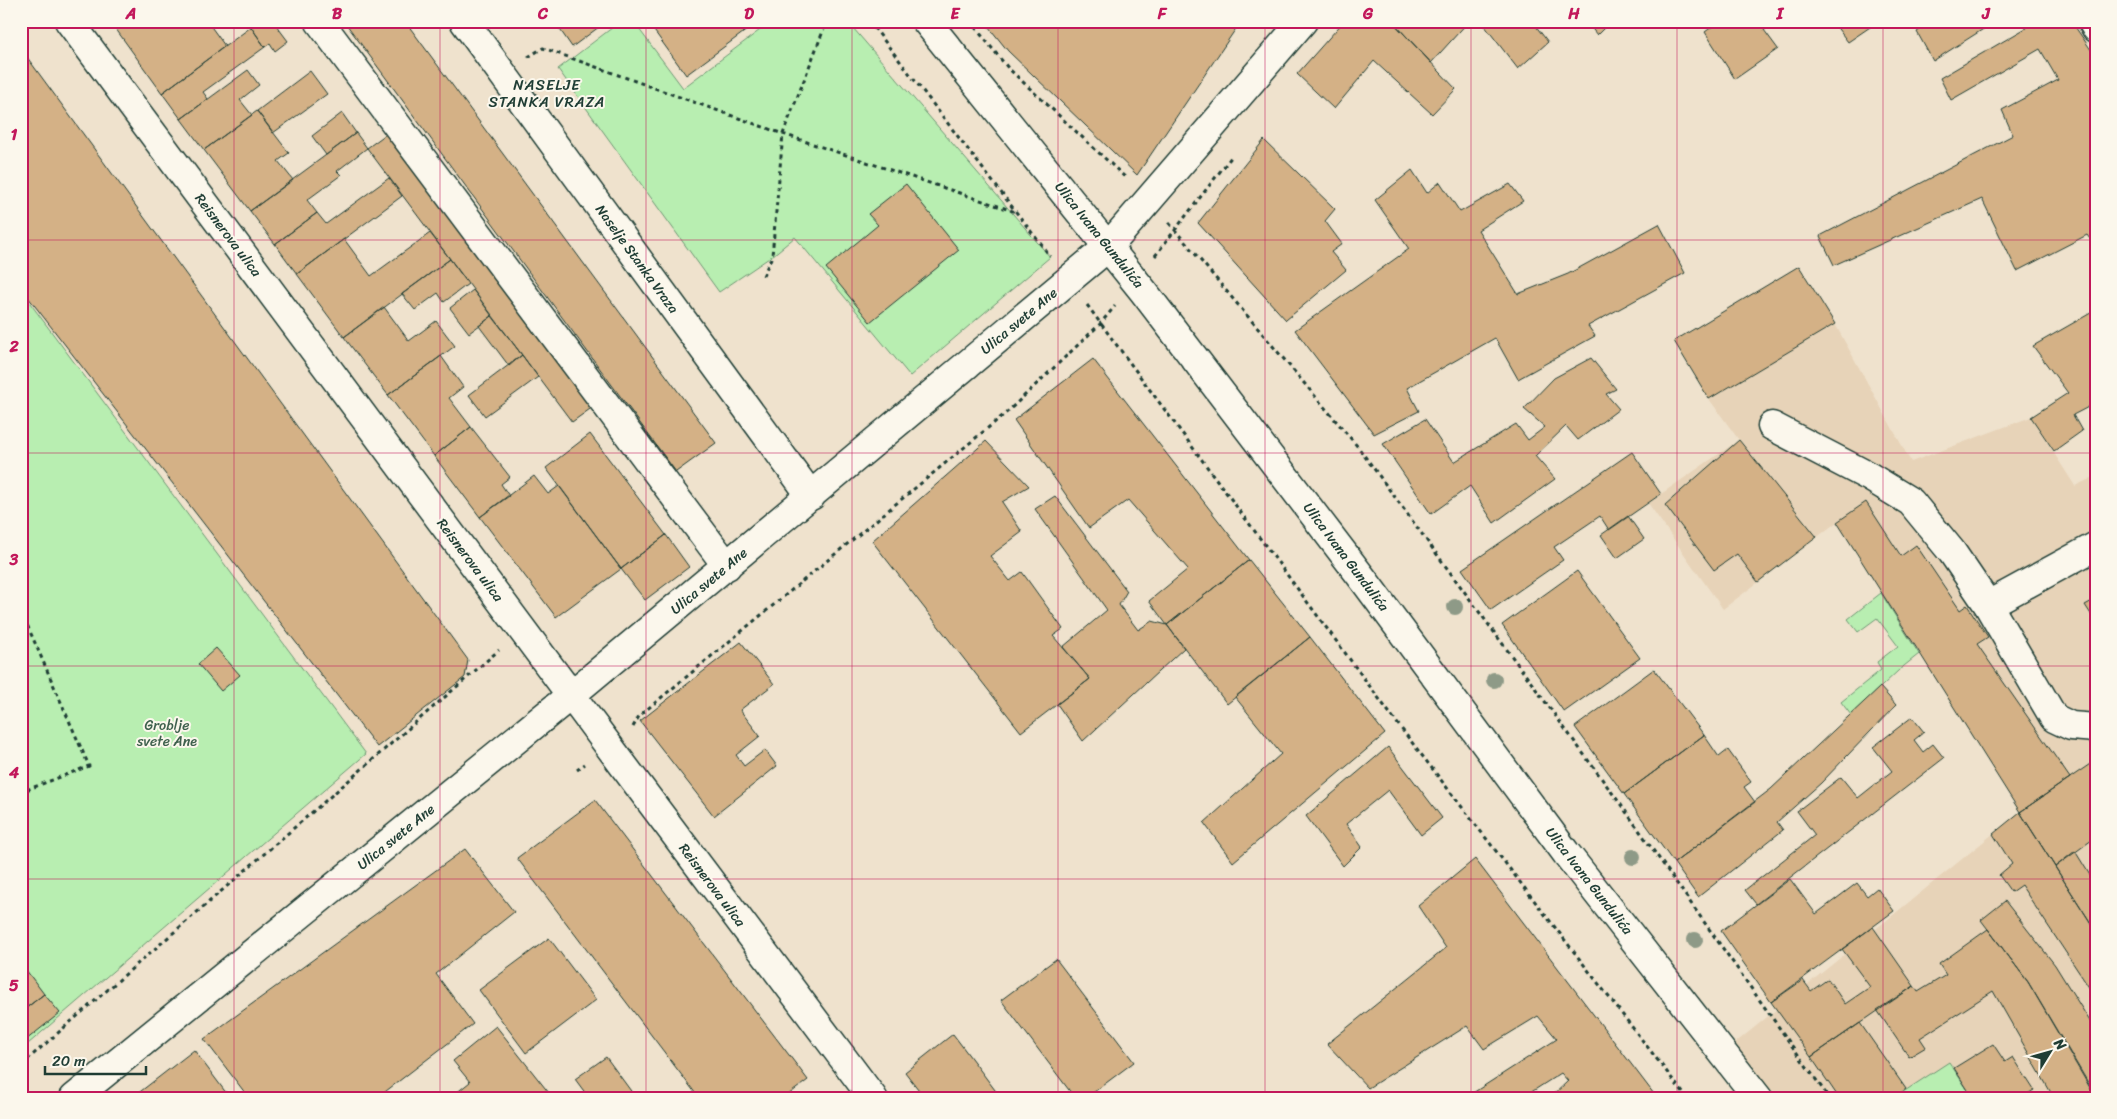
<svg xmlns="http://www.w3.org/2000/svg" width="2117" height="1119" font-family="Sriracha,sans-serif">
<rect width="100%" height="100%" fill="#efe2cd"/>
<filter id="ink" filterUnits="userSpaceOnUse"><feTurbulence type="fractalNoise" baseFrequency=".02" numOctaves="2"/><feDisplacementMap in="SourceGraphic" scale="10" xChannelSelector="R" yChannelSelector="G"/><feConvolveMatrix kernelMatrix="1 2 1 2 8 2 1 2 1" color-interpolation-filters="sRGB"/></filter>
<g filter="url(#ink)">
<path fill="#e7d3b8" d="M1799,266L1835,324L1911,462L2031,417L2075,486L2096,476V1098H1777L1734,1044L2020,812L1837,522L1723,609L1648,503L1739,440L1709,399L1674,341Z"/>
<path fill="#b8eeb1" stroke="#6c9672" d="M621,21H633L683,88L772,21H847L1050,257L910,376L795,237L772,256L719,292L558,69Z
M21,291L366,754L21,1050Z
M1881,593L1919,654L1899,670L1851,715L1841,702L1881,670L1877,662L1898,646L1877,618L1858,632L1848,619Z
M1949,1062L1973,1098H1894Z"/>
<path fill="#d4b186" stroke="#1f3d34" d="M118,21H207L225,46L162,93L113,25Z
M260,21H273L288,41L275,51L270,43L265,47L251,27Z
M344,21H405L716,443L676,472Z
M554,21H607L572,47Z
M647,21H759L686,75Z
M984,21H1230L1237,27L1137,175L1008,51Z
M1344,21H1392L1456,89L1432,114L1374,61L1334,109L1297,74Z
M1392,21H1469L1431,63Z
M1481,21H1532L1548,42L1518,69Z
M1586,21H1611L1597,35Z
M1720,21H1778L1764,30L1778,49L1735,79L1705,32Z
M1832,21H1879L1848,42Z
M1932,21H1996L1933,61L1917,32Z
M2023,21H2071L2096,57V247L2087,235L2017,271L1982,199L1834,265L1820,236L2013,135L2002,110L2058,80L2040,49L1951,100L1940,78L2026,28Z
M251,27L265,47L203,92L208,99L181,119L162,93Z
M21,49L468,660L465,677L377,747L21,288Z
M248,70L259,85L240,100L252,115L204,150L181,119Z
M310,71L327,94L273,133L257,111Z
M257,111L289,153L278,161L293,180L250,211L204,150Z
M342,113L356,133L326,155L312,136Z
M393,129L597,404L572,422L367,148Z
M356,133L367,148L337,171L341,175L307,200L317,213L275,244L250,211Z
M1264,140L1335,209L1325,221L1342,244L1331,252L1346,270L1286,320L1198,223Z
M1412,170L1427,193L1440,182L1460,212L1510,184L1523,201L1478,230L1518,294L1568,274L1659,224L1685,273L1588,326L1595,336L1518,379L1495,338L1407,388L1419,411L1374,434L1295,330L1409,249L1375,200Z
M389,178L402,196L297,274L275,244L317,213L326,224Z
M906,184L959,250L870,322L826,268L878,225L868,214Z
M430,233L450,259L344,337L297,274L344,239L371,276Z
M450,259L468,284L444,302L438,293L415,310L402,294Z
M1799,266L1835,324L1709,399L1674,341Z
M473,290L492,316L469,333L450,308Z
M384,307L409,341L436,321L455,346L388,395L344,337Z
M2096,310V403L2073,415L2082,431L2054,451L2031,417L2068,393L2033,346Z
M492,316L522,355L509,366L479,326Z
M522,355L538,377L485,416L469,395Z
M441,356L463,387L449,398L471,427L434,456L388,395Z
M1591,358L1616,389L1606,394L1619,409L1578,440L1566,426L1535,456L1555,479L1494,523L1470,486L1431,514L1383,444L1425,419L1454,462L1516,424L1528,440L1545,427L1524,409L1554,378Z
M1093,359L1249,560L1167,625L1149,601L1188,569L1128,500L1089,528L1014,420Z
M471,427L510,477L501,484L509,496L480,517L434,456Z
M590,434L666,535L621,569L546,468Z
M1739,440L1817,537L1758,582L1737,554L1714,570L1665,505Z
M986,441L1029,486L1002,502L1022,532L990,556L1010,581L1022,572L1063,629L1053,636L1090,679L1021,732L872,541Z
M1632,452L1661,494L1609,530L1600,516L1554,547L1563,560L1491,610L1462,569Z
M534,476L548,494L559,486L621,569L556,617L480,517Z
M1055,496L1127,591L1119,605L1138,630L1152,621L1167,625L1184,648L1083,741L1057,704L1090,679L1063,647L1107,610L1035,509Z
M1866,502L1901,556L1916,545L1960,610L1967,605L1988,637L1977,644L2070,778L2020,812L1837,522Z
M1628,516L1644,539L1617,558L1601,535Z
M666,535L689,567L645,600L621,569Z
M1249,560L1310,637L1227,704L1167,625Z
M1577,571L1640,658L1564,712L1502,625Z
M2096,599V622L2085,605Z
M1310,637L1385,734L1233,862L1204,823L1281,754L1235,697Z
M741,642L774,684L740,710L760,736L736,755L744,766L765,750L777,766L714,816L640,721Z
M216,648L240,675L221,691L198,664Z
M1654,669L1704,735L1624,794L1575,727Z
M1880,687L1896,705L1821,783L1777,822L1783,830L1698,897L1674,863L1771,789Z
M1912,717L1924,732L1914,740L1923,752L1933,744L1944,758L1756,904L1745,890L1815,835L1797,811L1841,777L1858,798L1892,771L1873,747Z
M1704,735L1719,757L1728,750L1751,782L1744,787L1755,802L1674,863L1624,794Z
M1388,747L1442,818L1421,835L1388,790L1346,824L1362,847L1343,866L1306,816Z
M2096,760V837L2055,867L2020,812Z
M595,800L808,1080L784,1098H699L517,858Z
M2020,812L2096,931V998L2021,885L2011,892L1999,875L2012,864L1993,834Z
M465,849L514,912L436,974L473,1024L377,1098H249L204,1039Z
M2075,851L2096,885V931L2055,867Z
M1475,859L1657,1098H1550L1568,1081L1561,1073L1522,1098H1465L1557,1039L1538,1016L1484,1049L1467,1026L1368,1088L1327,1044L1446,948L1418,906Z
M1790,879L1816,914L1857,883L1867,896L1877,888L1894,911L1771,1002L1721,931Z
M2005,901L2055,965L2096,1031V1096L2028,982L1981,920Z
M1873,927L1914,986L1811,1057L1771,1002L1803,980L1811,991L1828,979L1845,1004L1870,987L1842,949Z
M1988,929L2028,982L2096,1098H2054L1993,991L1920,1038L1926,1047L1909,1057L1877,1010L1914,986L1918,992L1946,975L1939,964Z
M549,938L596,1000L526,1053L479,990Z
M1056,959L1134,1062L1086,1098H1075L1001,1000Z
M26,970L44,994L21,1012V974Z
M44,994L60,1013L21,1044V1012Z
M1860,1023L1906,1089L1894,1098H1839L1811,1057Z
M496,1026L553,1098H450L470,1082L453,1061Z
M953,1034L1001,1098H925L905,1072Z
M1993,1044L2005,1062L2013,1057L2034,1090L2021,1098H1973L1954,1068Z
M194,1050L230,1098H132Z
M606,1057L636,1098H589L575,1079Z"/>
<g fill="none" stroke-linecap="round" stroke-linejoin="round">
<defs>
<path id="minor" d="M69,21L626,769L873,1098
M319,21L727,566
M464,21L811,496
M2092,21L2096,28
M1772,426L1870,477L1911,502L1952,552L1988,605L2054,718L2071,726L2096,728
M1988,605L2096,546
M74,1098L571,695L1108,247L1303,21"/>
<path id="major" d="M926,21L1144,292L1363,579L1566,853L1758,1098"/>
</defs>
<use href="#minor" stroke="#1f3d34" stroke-width="31"/>
<use href="#major" stroke="#1f3d34" stroke-width="31"/>
<path stroke="#1f3d34" stroke-width="3" stroke-dasharray="4 4" stroke-linecap="butt" d="M869,21L1050,256
M970,21L1008,68L1127,179
M528,57L543,48L783,134L1016,212
M1169,223L1358,447L1624,809L1829,1098
M1155,256L1232,156
M763,276L772,256L783,134L827,21
M1087,305L1400,727L1687,1098
M21,611L89,766L21,792
M633,727L639,716L1006,413L1100,324L1115,306
M577,770L585,764
M21,1065L499,650"/>
<use href="#minor" stroke="#fbf7ec" stroke-width="28"/>
<use href="#major" stroke="#fbf7ec" stroke-width="28"/>
</g>
<g fill="#8e9a87">
<circle cx="1455" cy="607" r="8"/>
<circle cx="1494" cy="680" r="8"/>
<circle cx="1633" cy="857" r="8"/>
<circle cx="1695" cy="940" r="8"/>
</g>
</g>
<path fill="none" stroke="#c2185b" stroke-width="1" stroke-opacity="0.55" d="M234,21V1098M440,21V1098M646,21V1098M852,21V1098M1058,21V1098M1265,21V1098M1471,21V1098M1677,21V1098M1883,21V1098M21,240H2096M21,453H2096M21,666H2096M21,879H2096"/>
<g text-anchor="middle" dominant-baseline="central" stroke-width="4" stroke-linejoin="round" paint-order="stroke">
<g font-size="14" fill="#1f3d34" stroke="#fbf7ec">
<text transform="translate(228 235) rotate(53)">Reisnerova ulica</text>
<text transform="translate(1099 235) rotate(51)">Ulica Ivana Gundulića</text>
<text transform="translate(637 259) rotate(54)">Naselje Stanka Vraza</text>
<text transform="translate(1019 321) rotate(-40)">Ulica svete Ane</text>
<text transform="translate(1346 557) rotate(53)">Ulica Ivana Gundulića</text>
<text transform="translate(470 560) rotate(53)">Reisnerova ulica</text>
<text transform="translate(709 581) rotate(-40)">Ulica svete Ane</text>
<text transform="translate(396 837) rotate(-39)">Ulica svete Ane</text>
<text transform="translate(1589 881) rotate(52)">Ulica Ivana Gundulića</text>
<text transform="translate(712 885) rotate(53)">Reisnerova ulica</text>
</g>
<g font-size="14" fill="#3e604d" stroke="#fbf7ec">
<text x="167" y="725">Groblje<tspan x="167" dy="16">svete Ane</tspan></text>
</g>
<g font-size="15" letter-spacing="1" fill="#1f3d34" stroke="#fbf7ec">
<text x="547" y="85">NASELJE<tspan x="547" dy="17">STANKA VRAZA</tspan></text>
</g>
</g>
<rect width="2117" height="1119" fill="none" stroke="#fbf7ec" stroke-width="55"/>
<g transform="translate(2050 1052) rotate(53)" stroke="#fbf7ec" stroke-width="4" paint-order="stroke">
<path d="M0-4L9 19L0 12L-9 19Z" fill="#1f3d34"/>
<text y="-8" font-size="14" font-weight="bold" text-anchor="middle" fill="#1f3d34">N</text>
</g>
<path d="M45 1066v8h101v-8" fill="none" stroke="#1f3d34" stroke-width="2.5"/>
<text x="52" y="1066" font-size="15" fill="#1f3d34" stroke="#fbf7ec" stroke-width="4" paint-order="stroke">20 m</text>
<rect x="28" y="28" width="2062" height="1064" fill="none" stroke="#c2185b" stroke-width="2"/>
<g font-size="16" text-anchor="middle" font-weight="bold" fill="#c2185b">
<text x="131" y="19">A</text>
<text x="337" y="19">B</text>
<text x="543" y="19">C</text>
<text x="749" y="19">D</text>
<text x="955" y="19">E</text>
<text x="1162" y="19">F</text>
<text x="1368" y="19">G</text>
<text x="1574" y="19">H</text>
<text x="1780" y="19">I</text>
<text x="1986" y="19">J</text>
<text x="14" y="140">1</text>
<text x="14" y="352">2</text>
<text x="14" y="565">3</text>
<text x="14" y="778">4</text>
<text x="14" y="991">5</text>
</g>
</svg>
